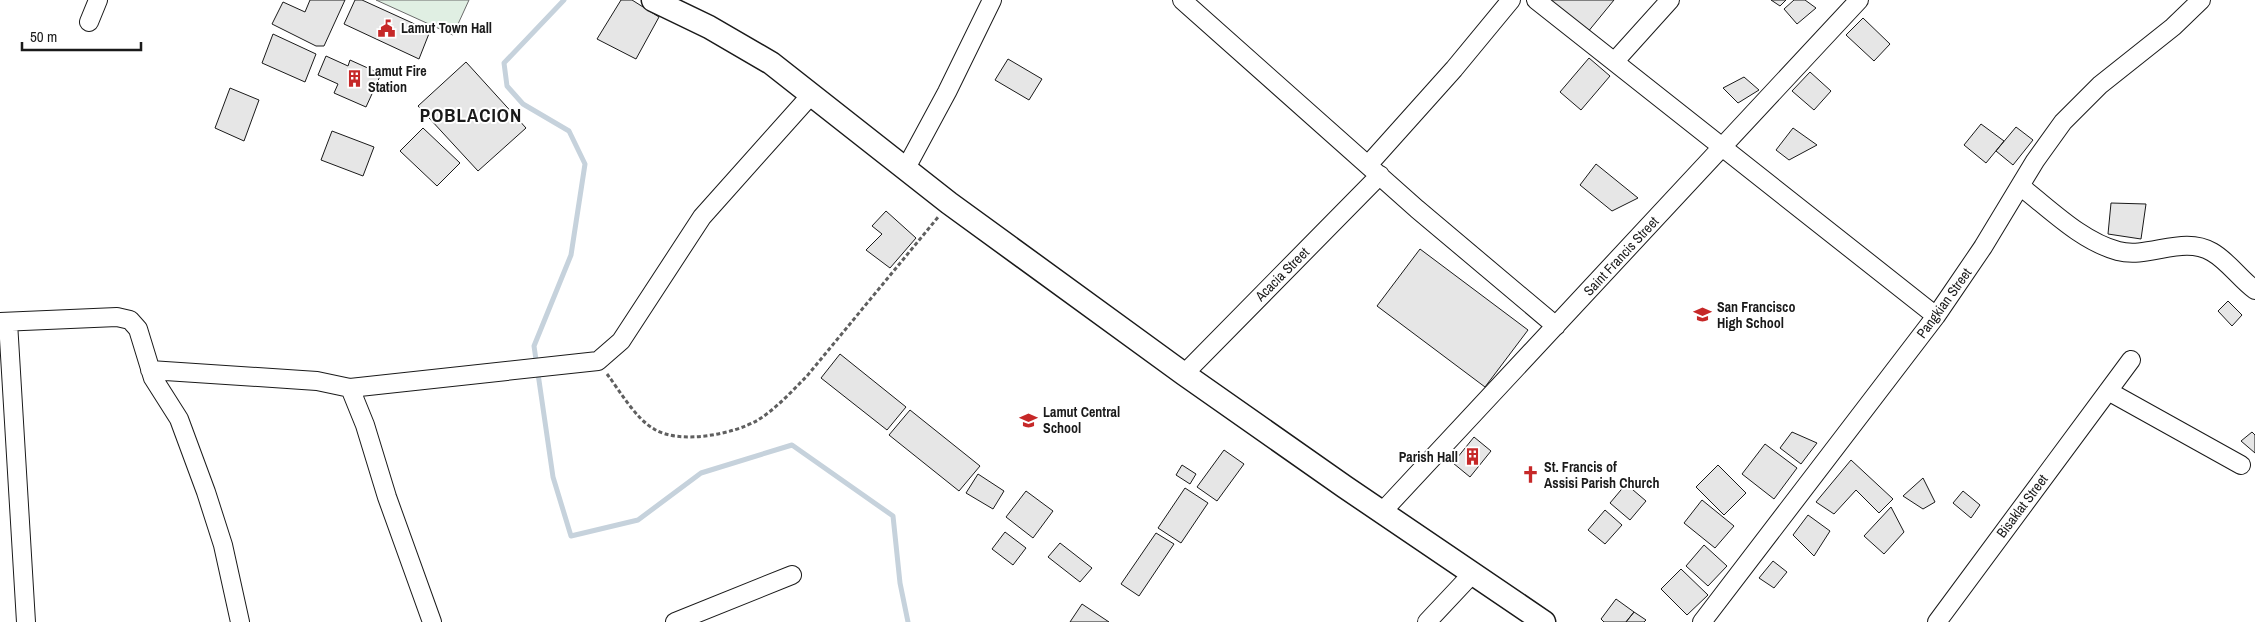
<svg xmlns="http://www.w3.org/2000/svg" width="2255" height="622" font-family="'Archivo Narrow',sans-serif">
<rect width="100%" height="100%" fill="#fff"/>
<path fill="#e0efe3" stroke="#6a6a6a" d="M376,0H469L453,35Z"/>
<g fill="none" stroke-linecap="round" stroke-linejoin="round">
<path stroke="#c6d2dc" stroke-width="5" d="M564,0L504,63L507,86L523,104L569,131L585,164L571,255L534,346L553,477L571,536L638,520L701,473L792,445L893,516L900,583L908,622"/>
</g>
<path fill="#e6e6e6" stroke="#1a1a1a" d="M310,0H345L324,46H316L272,24L283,2L305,12Z
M355,0H362L430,31L419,59L344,24Z
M621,0H632L659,17L636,59L597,39Z
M1546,0H1614L1587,33Z
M1771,0H1786L1780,6Z
M1794,0H1805L1816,8L1797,24L1784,9Z
M1863,18L1890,44L1874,61L1846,35Z
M273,34L316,54L305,82L262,63Z
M326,56L348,66L350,60L381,74L366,107L334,93L338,84L318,75Z
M1589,58L1610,76L1581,110L1560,92Z
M1008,59L1042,79L1029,100L995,80Z
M466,62L526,128L478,171L418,106Z
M1810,72L1831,91L1814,110L1792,91Z
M1744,77L1759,90L1738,103L1723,88Z
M230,88L259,100L244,141L215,128Z
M1981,124L2004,141L1986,163L1964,145Z
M2016,127L2033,140L2013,165L1996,151Z
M423,128L460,163L437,186L400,151Z
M1793,128L1817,145L1789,160L1776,150Z
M332,131L374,147L363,176L321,160Z
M1596,164L1638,198L1612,211L1580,185Z
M2111,203L2146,204L2141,239L2108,234Z
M886,211L916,238L890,268L866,250L882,234L872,226Z
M1420,249L1528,330L1485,387L1377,306Z
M2228,301L2242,315L2232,326L2218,311Z
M840,354L906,407L887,430L821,378Z
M910,410L980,466L959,491L889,435Z
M1792,432L1817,443L1801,464L1780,448Z
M2252,432L2255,435V453L2241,441Z
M1474,437L1491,451L1470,477L1453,463Z
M1765,444L1797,468L1774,499L1742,474Z
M1224,450L1244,464L1217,501L1197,487Z
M1851,460L1893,499L1879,513L1856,490L1834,514L1816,502Z
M1182,465L1196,474L1190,484L1176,475Z
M1718,465L1746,493L1724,515L1696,487Z
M978,474L1004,491L993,509L966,493Z
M1923,478L1935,502L1923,509L1903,496Z
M1626,484L1646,501L1630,520L1610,503Z
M1185,488L1208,503L1181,543L1158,528Z
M1026,491L1053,511L1033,538L1006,517Z
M1963,491L1980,505L1971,518L1953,503Z
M1702,500L1734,526L1715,548L1684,523Z
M1891,507L1904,532L1884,554L1864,536Z
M1605,510L1622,525L1605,544L1588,530Z
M1808,515L1830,531L1814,556L1793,535Z
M1005,532L1026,548L1013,565L992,549Z
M1156,533L1174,544L1139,596L1121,584Z
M1060,543L1092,568L1080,582L1048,557Z
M1704,545L1727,566L1708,586L1686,566Z
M1773,561L1787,572L1774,588L1759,578Z
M1681,569L1708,595L1687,615L1661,589Z
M1616,599L1634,612L1626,622H1604L1601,619Z
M1082,604L1109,622H1070Z
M1634,612L1646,620L1644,622H1626Z"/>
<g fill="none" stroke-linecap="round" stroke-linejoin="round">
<defs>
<path id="minor" d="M1182,0L1417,209L1556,326
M1536,0L1936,316
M89,22L98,0
M1615,61L1670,0
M1368,165L1454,69L1511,0
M906,168L947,92L992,0
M2020,186C2050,209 2081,241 2118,251C2149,259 2183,235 2212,252C2228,261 2240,279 2255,290
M0,322L117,317L130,320L138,329L153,378L179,419L206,492L223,545L240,622
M8,322L26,622
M150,370L317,381L350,388L365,425L387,497L432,622
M1184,374L1380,175
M350,388L598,361L621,341L702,217L811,95
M2108,391L2241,465
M1382,512L1859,0
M675,622L792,575
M1427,622L1473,573
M1702,622L1936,316L1983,247L2035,161L2063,122L2100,85L2173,27L2201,0
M1937,622L2131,360"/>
<path id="major" d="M653,0L709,27L771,63L949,203L1184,374L1345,487L1544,622"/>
</defs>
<use href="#minor" stroke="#1a1a1a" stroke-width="20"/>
<use href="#major" stroke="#1a1a1a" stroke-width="25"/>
<path stroke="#5f5f5f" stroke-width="3" stroke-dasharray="4 2.5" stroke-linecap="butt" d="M607,374C620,391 635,418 654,429C680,445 734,434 758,420C777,408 792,391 807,376L939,216"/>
<use href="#minor" stroke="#fff" stroke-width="18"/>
<use href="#major" stroke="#fff" stroke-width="22"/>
</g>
<defs>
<symbol id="civic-bare" viewBox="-9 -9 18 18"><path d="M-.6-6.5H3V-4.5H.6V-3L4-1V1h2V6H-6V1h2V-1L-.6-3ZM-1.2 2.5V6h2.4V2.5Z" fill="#c62828" stroke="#fff" stroke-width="2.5" paint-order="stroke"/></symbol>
<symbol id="building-bare" viewBox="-9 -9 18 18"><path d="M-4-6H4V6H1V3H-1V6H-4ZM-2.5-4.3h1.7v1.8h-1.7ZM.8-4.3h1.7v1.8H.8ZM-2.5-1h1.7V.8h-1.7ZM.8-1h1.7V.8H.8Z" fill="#c62828" stroke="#fff" stroke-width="2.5" paint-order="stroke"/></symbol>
<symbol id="school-bare" viewBox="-9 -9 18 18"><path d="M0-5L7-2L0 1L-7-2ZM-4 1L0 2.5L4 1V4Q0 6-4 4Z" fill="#c62828" stroke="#fff" stroke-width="2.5" paint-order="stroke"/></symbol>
<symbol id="church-bare" viewBox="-9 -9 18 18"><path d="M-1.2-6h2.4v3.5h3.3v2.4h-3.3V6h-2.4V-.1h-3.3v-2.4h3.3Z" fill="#c62828" stroke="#fff" stroke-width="2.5" paint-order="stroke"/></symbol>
</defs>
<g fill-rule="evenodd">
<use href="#civic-bare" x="374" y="16" width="25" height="25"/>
<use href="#building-bare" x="342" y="66" width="25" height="25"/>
<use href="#school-bare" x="1690" y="302" width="25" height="25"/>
<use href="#school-bare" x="1016" y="408" width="25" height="25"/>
<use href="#building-bare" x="1460" y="444" width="25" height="25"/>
<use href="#church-bare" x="1518" y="462" width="25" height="25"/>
</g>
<g text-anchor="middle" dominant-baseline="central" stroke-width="4" stroke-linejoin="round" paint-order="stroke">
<g font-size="14" font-weight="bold" fill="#1a1a1a" stroke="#fff" text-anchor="start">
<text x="401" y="28">Lamut Town Hall</text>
<text x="368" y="71">Lamut Fire<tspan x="368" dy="16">Station</tspan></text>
<text x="1717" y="307">San Francisco<tspan x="1717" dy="16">High School</tspan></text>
<text x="1043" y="412">Lamut Central<tspan x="1043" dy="16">School</tspan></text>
<text x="1458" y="457" text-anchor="end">Parish Hall</text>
<text x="1544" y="467">St. Francis of<tspan x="1544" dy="16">Assisi Parish Church</tspan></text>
</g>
<g font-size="14" fill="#1a1a1a" stroke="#fff">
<text transform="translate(1621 256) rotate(-47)">Saint Francis Street</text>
<text transform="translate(1282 274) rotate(-45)">Acacia Street</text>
<text transform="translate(1944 303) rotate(-54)">Pangkian Street</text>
<text transform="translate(2022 506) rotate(-53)">Bisaklat Street</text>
</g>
<g font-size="19" font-weight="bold" letter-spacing="1" fill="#1a1a1a" stroke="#fff">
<text x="471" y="115">POBLACION</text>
</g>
</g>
<path d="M22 42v8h119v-8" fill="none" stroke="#1a1a1a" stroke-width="2.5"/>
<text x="30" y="42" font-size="15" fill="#1a1a1a" stroke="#ffffff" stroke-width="4" paint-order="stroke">50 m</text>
</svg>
